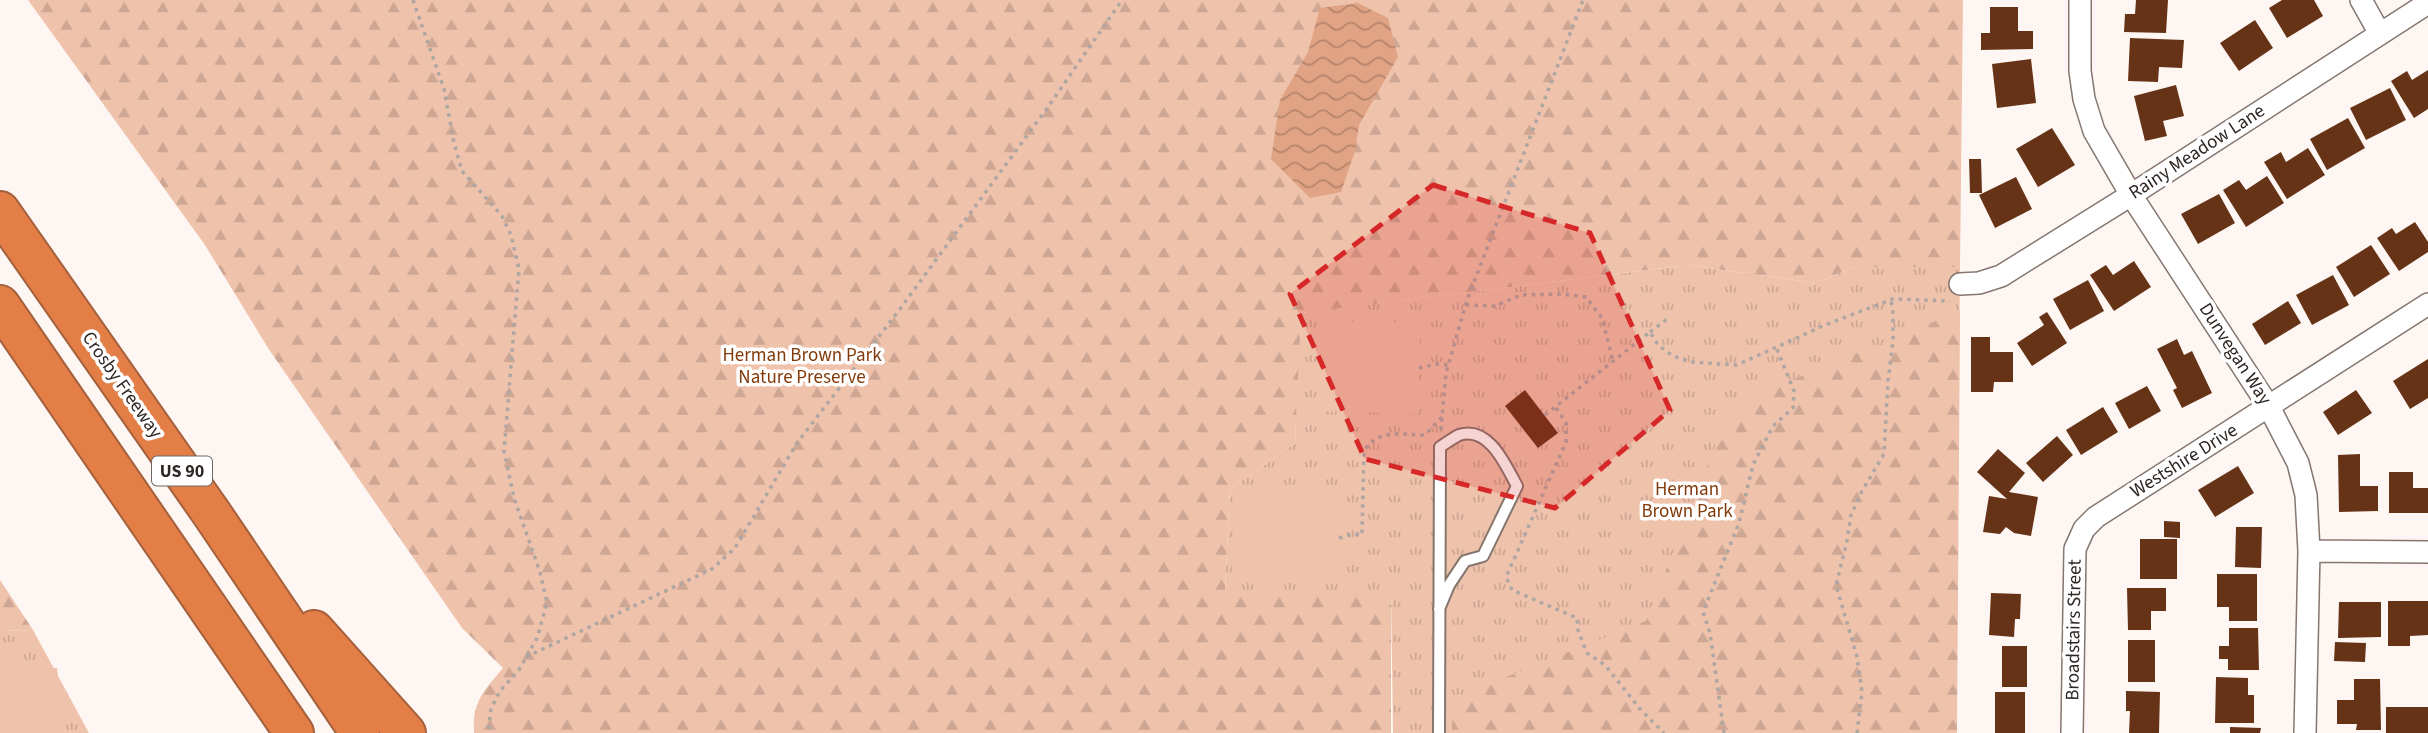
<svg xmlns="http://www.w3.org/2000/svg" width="2428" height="733" font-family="'Source Sans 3',sans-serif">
<defs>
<pattern id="grass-tufts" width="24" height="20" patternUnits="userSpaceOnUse" patternTransform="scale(1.75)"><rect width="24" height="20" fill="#efc2ac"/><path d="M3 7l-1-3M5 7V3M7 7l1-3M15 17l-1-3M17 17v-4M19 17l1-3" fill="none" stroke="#cda794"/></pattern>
<pattern id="forest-firs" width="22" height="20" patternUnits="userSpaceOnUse" patternTransform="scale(1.75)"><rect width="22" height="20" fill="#efc2ac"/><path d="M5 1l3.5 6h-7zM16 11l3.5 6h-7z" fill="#cda794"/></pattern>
<pattern id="water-waves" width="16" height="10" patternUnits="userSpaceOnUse" patternTransform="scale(1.75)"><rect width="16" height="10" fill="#e0a384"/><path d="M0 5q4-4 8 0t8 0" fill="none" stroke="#b6856c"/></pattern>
</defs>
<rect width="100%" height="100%" fill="#fdf6f3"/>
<path fill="url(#grass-tufts)" d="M1688,265L1816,283L1853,267H1960L1956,733H1393L1391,590H1225L1230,489L1295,443L1300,313Z
M33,630L89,733H0V631Z"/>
<path fill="url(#forest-firs)" d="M28,0H1963L1960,267H1853L1816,283L1688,265L1301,313L1295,443L1230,489L1225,590H1391V733H474C472,701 484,691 503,668L462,628L270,351L205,245Z
M1960,311L1957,733H1452L1453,698L1646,621L1731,405Z
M0,580L33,630L0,631Z"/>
<path fill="#efc2ac" d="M1322,321L1420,322L1418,414L1320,411Z
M1242,491L1340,492L1338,584L1240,581Z
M57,668L66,733H0V668Z"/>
<path fill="url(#water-waves)" d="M1358,3L1388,18L1398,57L1359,125L1355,151L1341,192L1310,198L1271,159L1280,100L1308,52L1320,8Z"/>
<path fill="#673316" d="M2136,0H2168L2166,33L2124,32L2125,14H2135Z
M2282,0H2314L2323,16L2287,38L2269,8Z
M1990,7H2018V31H2033V49L1981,50V33H1990Z
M2255,20L2273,48L2239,71L2220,43Z
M2130,38L2184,40L2182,68L2159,67L2158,82L2128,81Z
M2031,59L2036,103L1997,108L1992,64Z
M2428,70V109L2414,118L2391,81L2407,71L2412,80Z
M2176,85L2184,116L2163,121L2167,136L2145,141L2134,96Z
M2390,88L2406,120L2366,140L2350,108Z
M2348,118L2365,148L2327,170L2310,139Z
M2052,128L2075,165L2038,187L2016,149Z
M2308,148L2325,175L2287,199L2264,162L2281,152L2286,162Z
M1969,159H1981L1982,193H1970Z
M2267,176L2284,203L2246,227L2223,190L2239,180L2246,190Z
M2016,177L2032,209L1995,228L1979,195Z
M2219,194L2235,223L2198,244L2181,214Z
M2415,222L2428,242V252L2399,271L2377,238L2392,228L2396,234Z
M2371,245L2390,274L2354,297L2336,267Z
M2134,261L2151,287L2114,311L2090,275L2106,265L2113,275Z
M2333,275L2349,305L2312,325L2296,295Z
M2088,280L2104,311L2070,330L2053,299Z
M2288,301L2301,323L2265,345L2252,324Z
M2047,312L2067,343L2032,366L2017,343L2044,325L2039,317Z
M1971,337H1990V352H2013V382H1994L1993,392H1971Z
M2177,339L2184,355L2192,351L2212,393L2182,408L2173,390L2177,388L2157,349Z
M2428,359V398L2410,409L2393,381Z
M2147,386L2161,411L2129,429L2115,403Z
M1525,390L1558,433L1538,448L1505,406Z
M2356,390L2372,413L2338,435L2323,412Z
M2103,407L2118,432L2081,455L2066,430Z
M2057,436L2073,455L2043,482L2026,463Z
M1998,449L2025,473L2009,492L2038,497L2031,536L2014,533L2006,527L2000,534L1983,532L1989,496L2007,499L1977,472Z
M2360,454V486H2378V511L2339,512L2338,455Z
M2238,466L2254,493L2215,517L2198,490Z
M2389,472H2413V488H2428V513H2389Z
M2164,521L2180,522V538L2164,537Z
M2236,527H2262L2261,568L2235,567Z
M2140,539H2177V579H2140Z
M2217,574H2257V621H2229V607H2217Z
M2127,588H2166V611H2151V630H2128Z
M1991,593L2021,594L2020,619H2015L2014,637L1989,635Z
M2388,601H2428V635L2410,636V646H2388Z
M2339,602H2381V637L2338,638Z
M2229,628H2258L2259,670H2228V659H2219V646H2229Z
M2128,640H2155V682H2128Z
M2335,642L2366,643L2365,662L2334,661Z
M2002,646H2027V687H2002Z
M2216,677L2248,678V695H2254V723H2215Z
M2354,679H2380L2381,730H2356L2357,724H2337V700H2354Z
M2126,691L2160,692L2159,733H2129L2130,711H2126Z
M1995,692H2025V733H1995Z
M2386,707H2428V733H2386Z
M2230,727L2261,728L2260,733H2230Z"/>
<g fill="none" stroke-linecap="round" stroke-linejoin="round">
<defs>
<path id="lane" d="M1439,733L1440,447C1446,443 1453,438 1459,435C1489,425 1506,466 1517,486L1483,556L1465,561L1449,585L1439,609"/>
<path id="street" d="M2080,0V71L2084,99L2094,131L2131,195L2269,407L2298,463L2306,495L2309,551L2305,733
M2361,0L2380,34
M1960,284L1979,283L2001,276L2131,195L2428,3
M2309,551L2428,552
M2072,733L2075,549L2084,529L2096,517L2428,304"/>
<path id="highway" d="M0,211L212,514L360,733
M0,305L294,733
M314,630L406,733"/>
</defs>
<use href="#lane" stroke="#85766e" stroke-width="14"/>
<use href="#street" stroke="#85766e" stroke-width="24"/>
<use href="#highway" stroke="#a4603b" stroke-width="42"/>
<path stroke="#ada6a3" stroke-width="3.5" stroke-dasharray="3.5 5" stroke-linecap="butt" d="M413,0L444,89L454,143L462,171L502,216L511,235L519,269L504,451L514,498L540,572L547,603L537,638L519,670L500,691L491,709L488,733
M1466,305L1495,306L1521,295L1561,294L1586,297L1602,318L1613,361
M1650,332L1667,319
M1419,368L1437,364L1448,365
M1556,408L1566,423V442L1506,577L1512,590L1577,618L1578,630L1587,653L1605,665L1640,709L1664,733
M1545,415L1650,332L1658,345L1673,356L1691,362L1737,365L1825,325L1893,299L1950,301
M1441,430L1446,373L1467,300L1583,0
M1339,538L1353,534L1362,535L1364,451C1379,428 1400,435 1425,435L1442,417
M526,657L712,569L735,548L797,443L900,309L1048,107L1122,0
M1724,733L1710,633L1703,612L1739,523L1753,465L1773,426L1793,408L1794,391L1776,347
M1857,733L1862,692L1857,657L1836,585L1847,541L1851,515L1862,491L1884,454L1888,381L1893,341V313L1891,300"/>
<use href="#lane" stroke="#fff" stroke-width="10"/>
<use href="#street" stroke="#fff" stroke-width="21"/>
<use href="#highway" stroke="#e37e47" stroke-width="38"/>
</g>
<path fill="#d62828" fill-opacity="0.2" stroke="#d62828" stroke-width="5" stroke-dasharray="14 9" stroke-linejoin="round" d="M1433,185L1590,233L1670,410L1555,508L1365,459L1290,294Z"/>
<g text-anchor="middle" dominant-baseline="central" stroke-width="7" stroke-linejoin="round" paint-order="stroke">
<rect fill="#fff" stroke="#6d6866" stroke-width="2" x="152" y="456.5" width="60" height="29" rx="5"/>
<g font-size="18" font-weight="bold" fill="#2e2724">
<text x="182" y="471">US 90</text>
</g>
<g font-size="19" fill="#2e2724" stroke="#fff">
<text transform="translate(2197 152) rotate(-33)">Rainy Meadow Lane</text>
<text transform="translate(2235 354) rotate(57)">Dunvegan Way</text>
<text transform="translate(122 385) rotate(55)">Crosby Freeway</text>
<text transform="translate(2184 461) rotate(-32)">Westshire Drive</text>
<text transform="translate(2074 630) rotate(-89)">Broadstairs Street</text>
</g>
<g font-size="19" fill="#833a0a" stroke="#fff">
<text x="802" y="355">Herman Brown Park<tspan x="802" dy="22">Nature Preserve</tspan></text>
<text x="1687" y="489">Herman<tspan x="1687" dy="22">Brown Park</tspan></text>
</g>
</g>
</svg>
